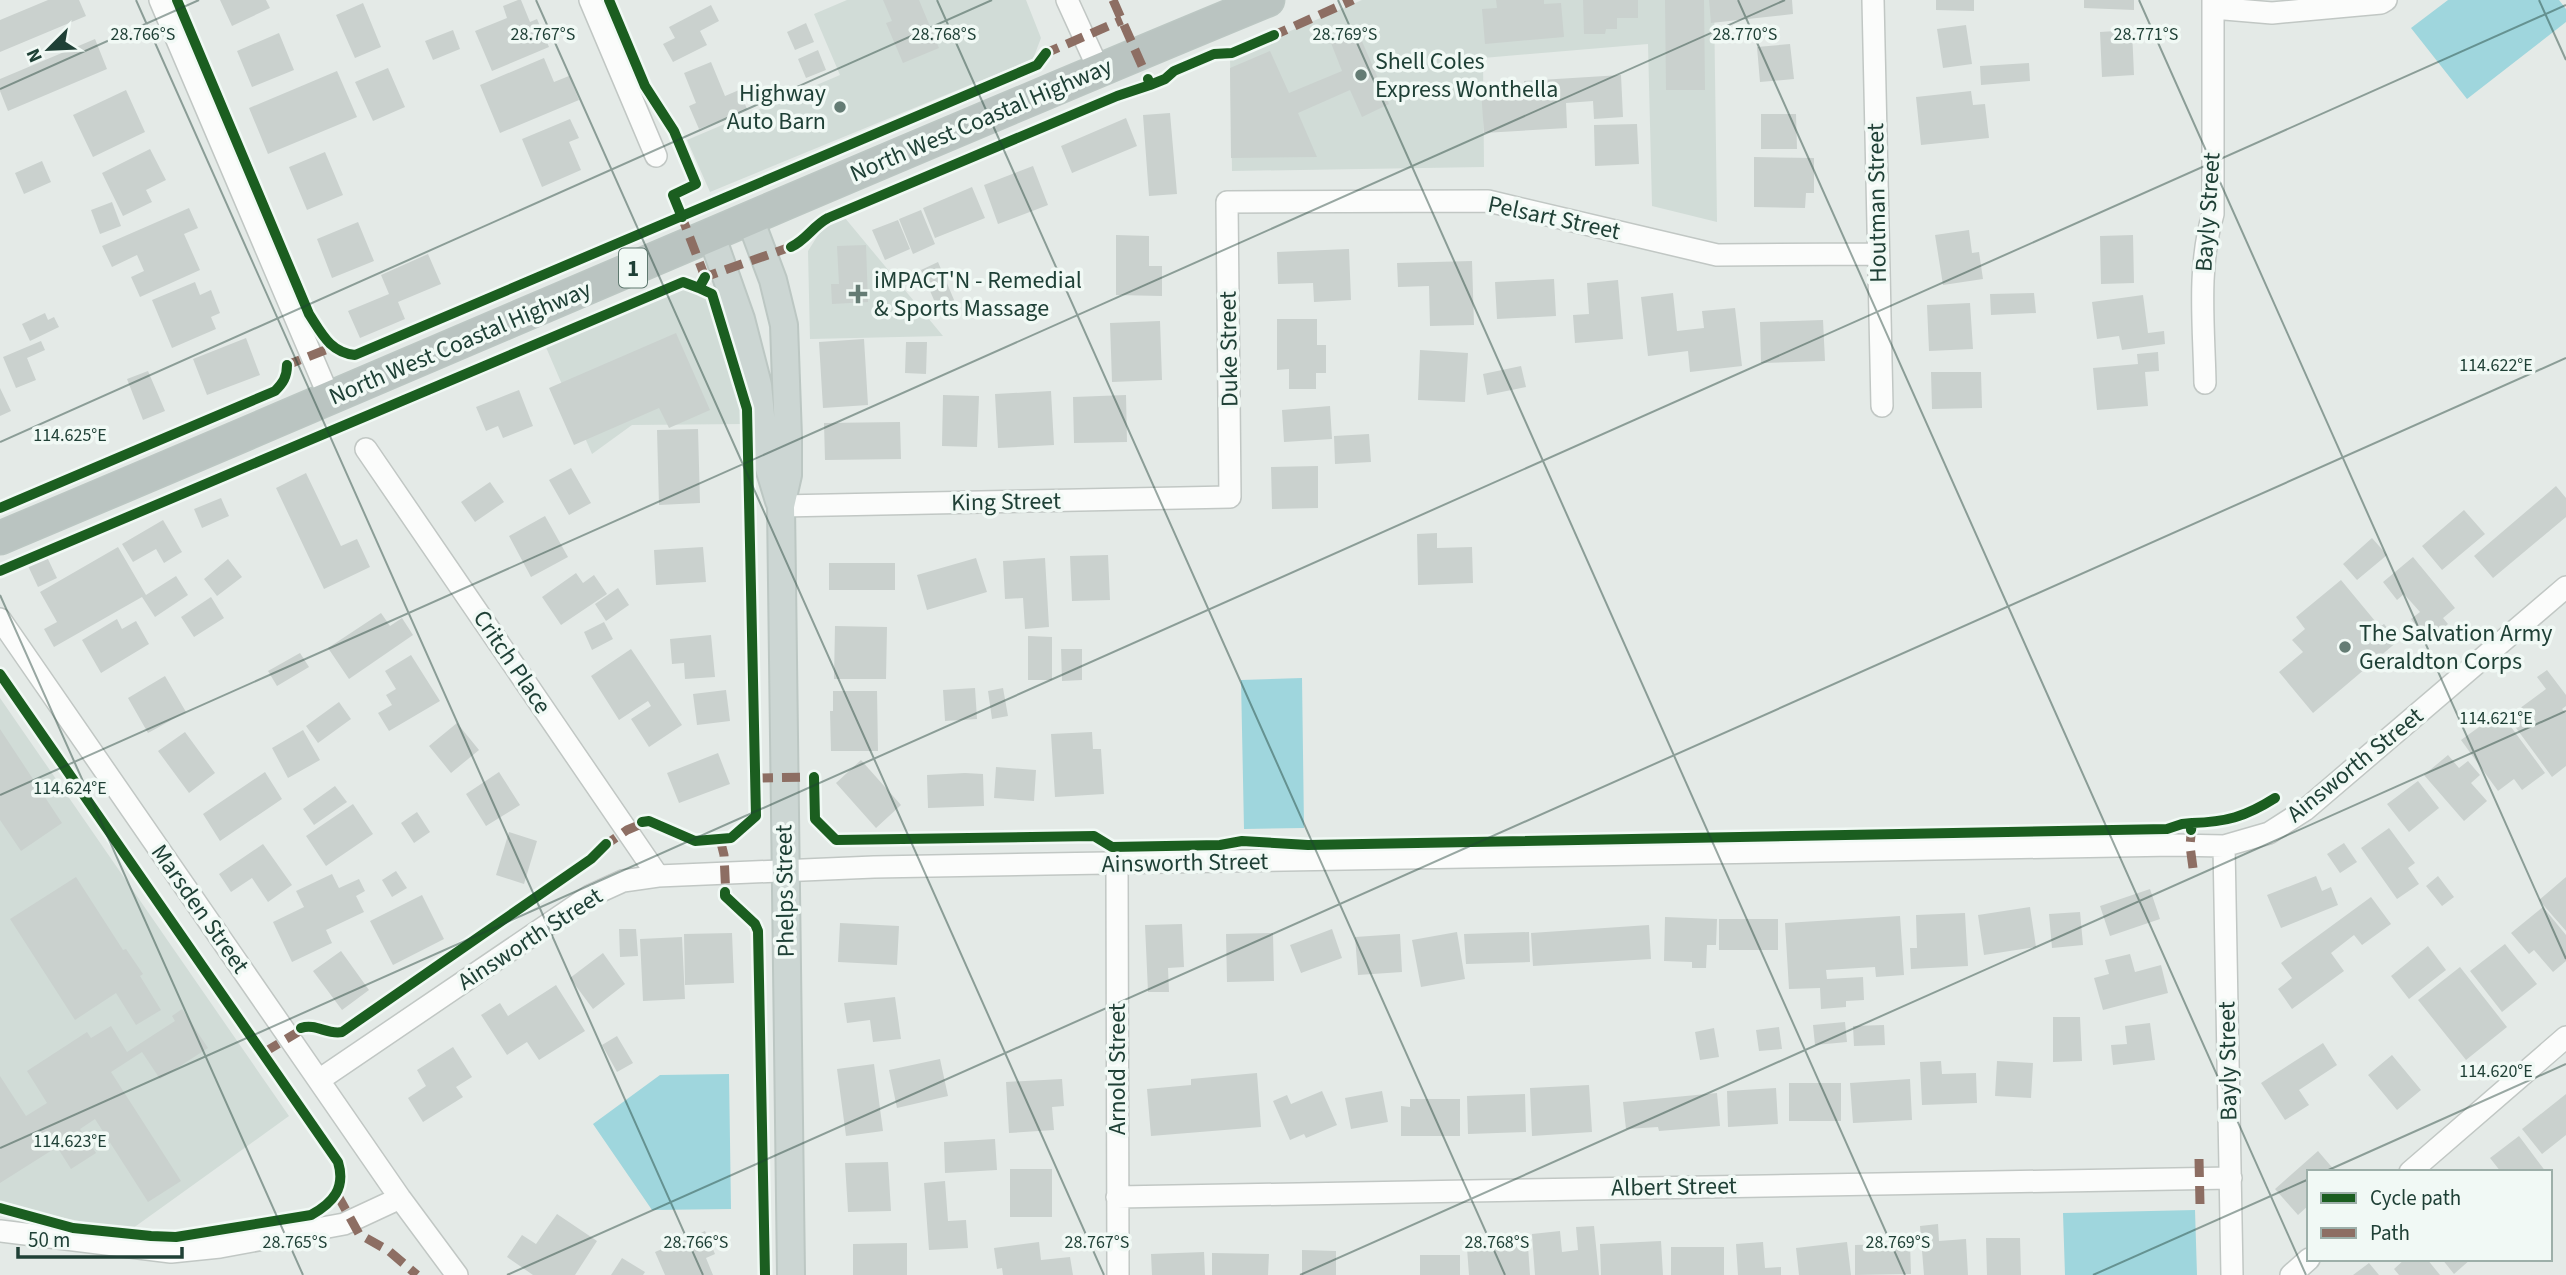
<svg xmlns="http://www.w3.org/2000/svg" width="2566" height="1275" font-family="'Source Sans 3',sans-serif">
<rect width="100%" height="100%" fill="#e4eae7"/>
<path fill="#d1dcd7" d="M847,0H1026L1041,38L1033,59L710,192L687,140L840,75L814,14Z
M1362,0H1714L1717,222L1652,206L1648,44L1483,58L1484,167L1232,171L1230,57Z
M845,218L943,336L810,339L808,251L823,227Z
M684,286L709,297L744,414V424L632,425L592,454L545,345Z
M0,698L289,1116L129,1231L0,1205Z"/>
<path fill="#9fd6dd" d="M2448,0H2559L2566,9V22L2467,99L2411,28Z
M1302,678L1304,828L1244,829L1241,680Z
M729,1074L731,1209L652,1210L593,1124L660,1075Z
M2195,1210L2197,1275H2065L2063,1213Z"/>
<path fill="#cad1ce" d="M48,0H79L86,16L0,52V20Z
M220,0H266L270,8L232,26Z
M518,0H521L530,22L537,19L549,47L492,71L475,31L507,18L503,6Z
M883,0H919L939,48L903,63L886,23L892,21Z
M1496,0H1544V4L1561,3L1564,37L1485,44L1482,9L1497,8Z
M1583,0H1638V18H1617V29H1606L1605,34H1584Z
M1665,0H1704L1705,90H1666Z
M1709,0H1792L1793,14L1711,23Z
M1936,0H1974V11L1936,10Z
M2084,0H2134V10L2084,8Z
M363,3L381,47L355,58L336,15Z
M711,5L719,21L700,31L707,45L673,62L663,44L675,38L669,27Z
M806,23L814,42L795,50L787,32Z
M1966,25L1972,64L1943,68L1937,29Z
M453,30L460,49L433,60L425,41Z
M2132,30L2134,75L2102,77L2100,32Z
M1358,32L1389,104L1362,117L1350,90L1298,113L1317,157L1231,158L1230,68L1270,51L1289,93L1342,71L1331,43Z
M279,33L294,70L252,87L237,51Z
M95,39L107,69L8,111L0,91V79Z
M1790,44L1794,79L1760,82L1757,47Z
M818,50L826,70L806,78L798,59Z
M544,58L554,82L569,76L579,100L500,133L480,85Z
M711,62L725,96L739,90L747,109L699,129L689,106L696,103L684,73Z
M2029,63L2030,81L1981,85L1980,66Z
M388,68L405,107L373,121L355,82Z
M337,71L357,117L268,154L249,108Z
M1621,75L1623,117L1594,119L1593,101L1566,103L1567,128L1484,133L1481,90L1524,87V81Z
M126,90L145,132L93,157L73,115Z
M1971,91L1973,105L1985,104L1989,138L1921,145L1916,97Z
M1170,113L1177,194L1149,196L1143,115Z
M1761,114H1796L1797,149H1761Z
M1126,118L1137,146L1072,173L1061,146Z
M570,119L579,138L569,142L581,170L542,187L522,139Z
M1637,124L1639,164L1595,166L1594,125Z
M150,149L166,180L146,190L152,202L123,216L102,173Z
M325,152L343,195L307,210L289,167Z
M1754,157L1814,158V193H1806L1805,208L1754,207Z
M42,161L51,182L24,194L15,173Z
M1033,166L1048,205L998,224L984,185Z
M972,187L985,218L935,238L923,208Z
M112,202L121,226L100,234L91,210Z
M189,208L198,228L184,234L200,270L140,297L131,277L144,271L137,255L112,267L102,246Z
M921,210L935,244L913,254L899,219Z
M898,220L910,249L885,260L872,230Z
M358,222L374,261L332,278L317,239Z
M1969,230L1972,253L1979,252L1983,279L1943,285L1935,235Z
M1116,235L1149,236V266H1162V296L1116,295Z
M2133,235L2134,283L2101,284L2100,236Z
M866,245L868,302L832,304L831,284H839L837,246Z
M1349,249L1351,300L1314,302L1313,283L1278,284L1277,252Z
M428,254L441,284L398,302L405,319L360,338L348,311L389,294L381,275Z
M1472,261L1474,325L1430,326L1429,286L1398,287L1397,263Z
M938,262L957,307L940,314L921,270Z
M1554,279L1556,316L1497,319L1495,282Z
M1618,280L1623,339L1575,343L1573,315L1589,314L1587,283Z
M195,282L200,295L211,290L220,313L211,317L216,329L172,348L152,300Z
M1673,293L1677,331L1704,328L1702,311L1735,308L1742,366L1690,372L1688,351L1648,356L1641,297Z
M2034,293L2036,313L1991,315L1990,294Z
M2143,295L2148,333L2164,331L2165,344L2122,350L2119,336L2097,339L2092,302Z
M1970,303L1973,349L1929,351L1927,305Z
M45,313L48,320L54,317L59,327L30,341L22,324Z
M1277,319H1317V345H1326V373H1316V389H1289V369L1277,370Z
M1823,320L1825,361L1761,363L1760,322Z
M1160,321L1162,380L1112,382L1110,323Z
M676,333L710,410L669,428L659,408L574,445L549,388Z
M246,338L260,375L207,395L193,359Z
M864,339L868,405L823,408L819,342Z
M41,341L45,350L27,358L36,380L16,388L3,357Z
M906,342H927L926,374L905,373Z
M1420,350L1468,353L1465,402L1418,400Z
M2158,352L2159,371L2145,372L2148,406L2097,410L2093,368L2138,364L2137,354Z
M1521,366L1526,387L1487,395L1483,374Z
M148,371L165,411L143,420L127,379Z
M1931,372H1981L1982,408L1932,409Z
M0,388L11,411L0,416Z
M519,390L533,426L503,438L498,426L486,431L476,407Z
M1051,391L1054,445L998,448L995,394Z
M943,395L979,396L977,447L942,446Z
M1126,395L1127,442L1074,443L1073,397Z
M1330,406L1332,439L1284,442L1282,410Z
M900,422L901,459L825,460L824,423Z
M698,429L700,503L659,505L657,430Z
M1369,434L1371,462L1335,464L1334,436Z
M1318,466V508L1272,509L1271,467Z
M571,468L591,503L569,515L549,480Z
M306,473L341,546L357,539L370,567L324,589L276,488Z
M490,482L504,502L475,522L461,502Z
M2556,486L2566,498V517L2493,578L2474,556Z
M221,498L229,516L202,528L194,509Z
M2464,510L2485,534L2442,570L2422,546Z
M545,516L568,557L531,577L509,536Z
M163,520L182,552L164,563L156,549L133,562L122,544Z
M1437,533V548L1472,547L1473,583L1418,585L1417,534Z
M2372,538L2387,555L2357,580L2343,564Z
M118,547L146,595L176,576L188,595L155,617L142,597L54,647L44,629L57,622L40,592Z
M703,547L706,582L656,585L654,550Z
M1108,555L1110,600L1072,601L1070,556Z
M47,557L57,578L38,587L28,566Z
M2413,557L2455,608L2443,618L2448,624L2428,641L2411,619L2420,612L2404,594L2397,600L2383,582Z
M976,558L987,592L927,610L917,575Z
M1045,558L1049,627L1025,629L1023,598L1005,599L1003,561Z
M228,559L242,577L217,596L204,579Z
M829,563H895V590H829Z
M576,573L583,583L594,575L607,594L561,625L542,597Z
M2341,580L2380,627L2384,624L2398,641L2313,713L2279,672L2303,652L2292,640L2305,629L2296,617Z
M618,588L629,605L606,621L595,604Z
M211,597L224,618L194,637L181,617Z
M381,613L390,626L402,618L413,635L349,679L328,648Z
M117,619L122,629L136,621L149,644L101,673L82,640Z
M604,622L613,639L592,650L584,632Z
M835,626L887,627L886,679H834Z
M711,635L715,677L685,679L684,663L672,664L670,639Z
M1028,636L1052,637V680H1028Z
M631,649L682,725L649,747L631,719L651,706L648,701L619,720L591,676Z
M1061,649H1082V680L1062,681Z
M300,653L309,667L277,686L268,671Z
M411,655L440,701L389,731L378,713L392,705L386,695L396,689L385,671Z
M2547,670L2566,695V706L2562,709L2566,713V766L2552,777L2508,717L2546,689L2537,677Z
M165,676L186,712L148,733L128,698Z
M975,688L977,719L945,721L943,690Z
M1003,688L1008,716L992,719L988,691Z
M726,690L730,721L697,725L693,694Z
M833,691H877L878,751H831L830,711H833Z
M339,702L351,719L318,743L306,726Z
M2500,712L2545,773L2522,790L2514,779L2498,791L2461,740Z
M457,723L479,750L451,773L429,746Z
M0,729L62,823L21,851L0,820Z
M303,730L320,760L288,778L272,748Z
M185,732L215,773L189,793L158,751Z
M1092,732L1093,749H1101L1104,794L1055,797L1051,734Z
M718,753L730,784L679,803L667,773Z
M2448,755L2459,768L2468,761L2480,775L2471,783L2487,801L2464,821L2424,775Z
M861,760L901,805L876,828L836,783Z
M996,767L1036,770L1034,801L994,798Z
M265,772L282,799L220,841L203,814Z
M499,772L520,805L486,826L466,794Z
M965,773L983,774L984,806L928,808L927,775Z
M2418,781L2439,808L2409,832L2387,804Z
M335,786L347,802L314,825L303,809Z
M353,804L373,834L326,866L306,836Z
M417,812L430,832L414,843L401,823Z
M2389,828L2415,863L2408,868L2419,884L2397,899L2361,848Z
M509,832L537,841L524,884L496,875Z
M2344,843L2357,862L2340,873L2327,854Z
M263,844L292,885L268,902L252,878L231,892L219,874Z
M396,871L407,888L392,897L382,880Z
M332,874L339,888L359,879L365,891L356,896L364,912L326,930L332,943L292,962L273,922L304,907L296,891Z
M2316,876L2322,891L2331,887L2338,905L2281,928L2267,895Z
M2438,876L2454,897L2442,906L2426,886Z
M76,877L123,950L126,949L143,974L140,976L161,1010L136,1025L116,993L75,1020L10,919Z
M2566,877V931L2539,900Z
M2150,889L2160,919L2110,936L2100,906Z
M422,895L444,939L393,965L370,921Z
M2371,897L2391,924L2362,945L2354,935L2331,953L2344,971L2292,1009L2278,989L2292,978L2281,963Z
M2030,907L2036,947L1984,955L1978,915Z
M2543,907L2566,935V961L2553,972L2534,950L2529,954L2511,933Z
M2080,912L2083,945L2052,948L2049,914Z
M1965,913L1968,966L1911,969L1910,948H1917L1916,915Z
M1900,916L1904,975L1876,977L1875,967L1826,970L1827,979L1863,977L1864,1000L1846,1001V1007L1821,1009L1820,988L1789,989L1785,923Z
M1665,917L1717,919L1716,945H1707L1706,968H1692V962L1664,961Z
M1719,919H1778V950H1719Z
M840,923L899,926L897,965L838,962Z
M1182,924L1184,967L1168,968L1169,992H1148L1145,925Z
M1649,925L1651,959L1533,966L1531,933Z
M619,929H636L638,956L620,957Z
M1332,929L1342,958L1301,973L1290,945Z
M1457,932L1465,979L1421,987L1412,940Z
M1529,932L1530,962L1466,964L1464,934Z
M732,933L734,983L685,985L684,934Z
M1273,933L1274,981L1227,982L1226,934Z
M1400,934L1402,972L1358,975L1355,937Z
M682,937L685,999L643,1001L640,939Z
M2505,944L2537,984L2502,1012L2470,971Z
M2428,946L2446,970L2409,999L2391,976Z
M341,951L369,990L342,1010L313,971Z
M603,953L625,984L593,1009L570,978Z
M2130,954L2135,972L2161,965L2168,993L2103,1010L2094,978L2109,974L2105,960Z
M2460,967L2507,1027L2466,1060L2418,1000Z
M556,985L585,1031L539,1060L527,1042L507,1055L481,1015L500,1003L508,1016Z
M895,997L901,1039L873,1042L870,1020L847,1023L844,1003Z
M182,1009L208,1048L160,1079L142,1052L111,1072L181,1181L148,1202L95,1119L80,1129L96,1153L71,1169L57,1147L0,1183V1076L26,1116L47,1103L27,1071L87,1032L91,1038L111,1026L127,1052L175,1021L172,1016Z
M2053,1017H2080L2082,1061L2053,1062Z
M1845,1022L1847,1042L1815,1045L1813,1025Z
M2150,1023L2155,1060L2113,1065L2111,1045L2127,1044L2125,1026Z
M1884,1025L1885,1045L1854,1046L1853,1026Z
M1779,1027L1782,1049L1759,1051L1756,1030Z
M1714,1028L1719,1057L1700,1060L1695,1032Z
M617,1036L633,1063L617,1072L602,1045Z
M2323,1043L2337,1065L2299,1090L2309,1105L2285,1120L2261,1083Z
M453,1047L472,1077L456,1087L463,1097L423,1122L408,1098L426,1086L417,1070Z
M2392,1055L2421,1090L2397,1110L2368,1075Z
M940,1059L948,1096L897,1108L889,1070Z
M1941,1061L1942,1074L1976,1073L1977,1103L1922,1105L1920,1062Z
M1997,1061L2033,1063L2031,1098L1995,1096Z
M874,1064L883,1131L846,1136L837,1069Z
M1257,1073L1261,1127L1151,1136L1147,1089L1191,1085V1079Z
M1062,1079L1064,1106L1052,1107L1054,1130L1009,1133L1006,1082Z
M1910,1079L1912,1120L1853,1123L1850,1083Z
M1789,1083H1841V1121H1789Z
M1589,1085L1592,1132L1532,1136L1530,1088Z
M1776,1088L1778,1124L1728,1127L1727,1091Z
M1322,1091L1337,1125L1306,1138L1304,1134L1290,1140L1273,1101L1287,1095L1291,1104Z
M1382,1091L1388,1122L1351,1129L1345,1098Z
M1717,1093L1720,1126L1659,1131L1658,1127L1626,1129L1623,1102Z
M1525,1094L1526,1132L1468,1134L1467,1096Z
M2566,1094V1135L2542,1154L2522,1129Z
M1410,1099H1460V1136H1401V1106L1410,1107Z
M2519,1136L2546,1172H2501L2490,1158Z
M995,1139L997,1170L945,1173L944,1142Z
M2318,1151L2336,1172H2309V1205L2298,1215L2275,1189Z
M888,1162L891,1211L848,1212L845,1163Z
M1010,1169H1052V1217H1010Z
M945,1181L948,1221L966,1220L968,1248L929,1250L924,1183Z
M557,1214L597,1241L575,1275H533L507,1257L522,1235L536,1244Z
M1938,1224L1939,1241L1966,1239L1968,1275H1924L1920,1226Z
M1594,1226L1599,1275H1535L1532,1234L1560,1231L1562,1252L1578,1250L1576,1227Z
M705,1231L715,1254L706,1258L713,1275H665L655,1252Z
M1986,1238H2020L2021,1275H1987Z
M1661,1241L1663,1275H1601L1600,1244Z
M1039,1242L1041,1260L1070,1257L1073,1275H1003L1002,1268L997,1269L994,1248Z
M1763,1242L1765,1268L1781,1267V1275H1738L1736,1244Z
M1847,1242L1851,1275H1799L1796,1248Z
M907,1243V1275H853V1244Z
M1910,1243L1911,1274L1855,1275V1245Z
M1528,1246L1530,1275H1469L1467,1248Z
M1671,1247H1724V1275H1671Z
M1302,1250L1336,1251V1275H1302Z
M1204,1252L1205,1275H1152L1151,1254Z
M1212,1253L1269,1254L1268,1275H1212Z
M1420,1255H1460V1275H1420Z
M622,1258L645,1272L643,1275H611Z
M2405,1259H2427L2440,1275H2399L2394,1269Z
M2442,1259H2471L2454,1274Z
M2369,1263L2379,1275H2353Z"/>
<g fill="none" stroke-linecap="round" stroke-linejoin="round">
<defs>
<path id="minor" d="M160,0L330,399
M590,0L656,156
M1067,0L1099,70
M1873,0L1882,406
M2213,8L2272,13L2381,3L2386,0
M2205,383C2204,327 2197,269 2213,214V0
M366,449L658,876
M781,506L1230,497L1227,202L1488,201L1717,255L1878,254
M0,619L400,1198L457,1275
M2224,846L2232,1275
M1117,864L1118,1275
M319,1080L590,896L623,881L658,876L874,867L2174,845L2224,846L2269,833L2305,810L2566,587
M2410,1172L2566,1037
M1117,1197L2231,1178
M0,1231L171,1252L220,1247L344,1224L400,1198
M2291,1275L2309,1259"/>
<path id="major" d="M750,219L773,280L784,325L788,437V475L781,506L791,1275
M711,234L741,319L758,385L765,455L779,501"/>
<path id="highway" d="M0,538C423,360 844,175 1268,0"/>
</defs>
<use href="#minor" stroke="#c1c7c4" stroke-width="24"/>
<use href="#major" stroke="#bcc7c3" stroke-width="30"/>
<use href="#highway" stroke="#bcc7c3" stroke-width="35"/>
<use href="#minor" stroke="#fbfcfb" stroke-width="21"/>
<use href="#major" stroke="#ccd6d3" stroke-width="26"/>
<use href="#highway" stroke="#bac4c1" stroke-width="32"/>
<path stroke="#8d6e63" stroke-width="9" stroke-dasharray="18 9" stroke-linecap="butt" d="M1113,0L1150,84
M1270,37L1353,0
M1044,57L1046,53L1122,20
M680,212L705,277
M703,282L705,277L796,245
M287,369V365L333,347
M755,778L814,777V782
M2192,824L2190,846L2193,868
M720,839L724,855L726,897
M601,848L627,830L646,822
M263,1053L308,1026
M2199,1159L2200,1204
M337,1194L359,1234L389,1251L417,1275"/>
<defs>
<path id="cycleway" d="M177,0L309,314C322,334 330,352 355,355L1037,65L1046,53
M609,0L645,86L674,131L696,184L673,195L682,217
M1150,85L1165,79L1174,71L1214,54L1232,53L1274,35
M791,247C806,240 813,226 828,218L1117,96L1150,85L1148,79
M0,508L275,391C283,383 287,377 287,365
M0,571L683,282L699,288L705,277
M0,674L338,1162C346,1188 333,1203 311,1215L176,1237L151,1236L73,1228L0,1208
M814,777L815,819L836,840L1094,836L1112,847L1220,845L1242,841L1308,845L2167,829L2182,824L2192,823L2191,830
M642,822L649,821L695,841L731,838L756,816L747,409L712,294L699,288
M2192,823C2226,822 2245,817 2275,798
M725,892V896L755,924L758,931L765,1275
M301,1028C316,1023 327,1035 342,1032L591,859L606,844"/>
</defs>
<use href="#cycleway" stroke="#f1f9f5" stroke-width="15"/>
<use href="#cycleway" stroke="#1b5e20" stroke-width="10"/>
</g>
<path fill="none" stroke="#1f4036" stroke-width="2" stroke-opacity="0.45" d="M136,0L703,1275M536,0L1104,1275M937,0L1505,1275M1338,0L1905,1275M1738,0L2306,1275M2139,0L2566,959M2539,0L2566,60M0,89L199,0M0,442L992,0M0,595L303,1275M0,795L1785,0M0,1148L2566,5M2324,1172L2566,1064M507,1275L2566,358M1300,1275L2566,711M2093,1275L2309,1179"/>
<g fill="#647c74" stroke="#f1f9f5" stroke-width="2.5">
<circle cx="1361" cy="75" r="7"/>
<circle cx="840" cy="107" r="7"/>
<path d="M854.5 283.5h7v7h7v7h-7v7h-7v-7h-7v-7h7z"/>
<circle cx="2345" cy="647" r="7"/>
</g>
<g text-anchor="middle" dominant-baseline="central" stroke-width="7" stroke-linejoin="round" paint-order="stroke">
<rect fill="#f1f9f5" stroke="#5e786f" stroke-width="2" x="619" y="248.5" width="28" height="39" rx="5"/>
<g font-size="23" font-weight="bold" fill="#1f4036">
<text x="633" y="268">1</text>
</g>
<g font-size="24" fill="#1f4036" stroke="#f1f9f5" text-anchor="start">
<text x="1375" y="61">Shell Coles<tspan x="1375" dy="28">Express Wonthella</tspan></text>
<text x="826" y="93" text-anchor="end">Highway<tspan x="826" dy="28">Auto Barn</tspan></text>
<text x="874" y="280">iMPACT'N - Remedial<tspan x="874" dy="28">&amp; Sports Massage</tspan></text>
<text x="2359" y="633">The Salvation Army<tspan x="2359" dy="28">Geraldton Corps</tspan></text>
</g>
<g font-size="24" fill="#1f4036" stroke="#f1f9f5">
<text transform="translate(981 120) rotate(-23)">North West Coastal Highway</text>
<text transform="translate(1877 203) rotate(-91)">Houtman Street</text>
<text transform="translate(2208 212) rotate(-86)">Bayly Street</text>
<text transform="translate(1554 218) rotate(12)">Pelsart Street</text>
<text transform="translate(460 343) rotate(-23)">North West Coastal Highway</text>
<text transform="translate(1229 349) rotate(-91)">Duke Street</text>
<text transform="translate(1006 502) rotate(-1)">King Street</text>
<text transform="translate(512 662) rotate(56)">Critch Place</text>
<text transform="translate(2355 765) rotate(-39)">Ainsworth Street</text>
<text transform="translate(1185 863) rotate(-1)">Ainsworth Street</text>
<text transform="translate(785 891) rotate(-91)">Phelps Street</text>
<text transform="translate(200 909) rotate(55)">Marsden Street</text>
<text transform="translate(530 939) rotate(-33)">Ainsworth Street</text>
<text transform="translate(2228 1061) rotate(-91)">Bayly Street</text>
<text transform="translate(1117 1069) rotate(-90)">Arnold Street</text>
<text transform="translate(1674 1187) rotate(-1)">Albert Street</text>
</g>
</g>
<g font-size="18" text-anchor="middle" fill="#1f4036" stroke="#f1f9f5" stroke-width="7" stroke-linejoin="round" paint-order="stroke">
<text x="2146" y="40">28.771°S</text>
<text x="143" y="40">28.766°S</text>
<text x="543" y="40">28.767°S</text>
<text x="944" y="40">28.768°S</text>
<text x="1345" y="40">28.769°S</text>
<text x="1745" y="40">28.770°S</text>
<text x="2496" y="371">114.622°E</text>
<text x="70" y="441">114.625°E</text>
<text x="2496" y="724">114.621°E</text>
<text x="70" y="794">114.624°E</text>
<text x="2496" y="1077">114.620°E</text>
<text x="70" y="1147">114.623°E</text>
<text x="295" y="1248">28.765°S</text>
<text x="696" y="1248">28.766°S</text>
<text x="1097" y="1248">28.767°S</text>
<text x="1497" y="1248">28.768°S</text>
<text x="1898" y="1248">28.769°S</text>
</g>
<rect x="2307" y="1170" width="245" height="91" fill="#f1f9f5" stroke="#9dafa9" stroke-width="2"/>
<rect x="2321" y="1193" width="35" height="10" fill="#1b5e20" stroke="#9dafa9" stroke-width="2"/>
<text x="2370" y="1205" font-size="21" fill="#1f4036">Cycle path</text>
<rect x="2321" y="1228" width="35" height="10" fill="#8d6e63" stroke="#9dafa9" stroke-width="2"/>
<text x="2370" y="1240" font-size="21" fill="#1f4036">Path</text>
<g transform="translate(49 49) rotate(246)" stroke="#f1f9f5" stroke-width="5" paint-order="stroke">
<path d="M0-5L12 26L0 18L-12 26Z" fill="#1f4036"/>
<text y="-10" font-size="19" font-weight="bold" text-anchor="middle" fill="#1f4036">N</text>
</g>
<path d="M18 1247v10h164v-10" fill="none" stroke="#1f4036" stroke-width="3.5"/>
<text x="28" y="1247" font-size="21" fill="#1f4036" stroke="#f1f9f5" stroke-width="5" paint-order="stroke">50 m</text>
</svg>
